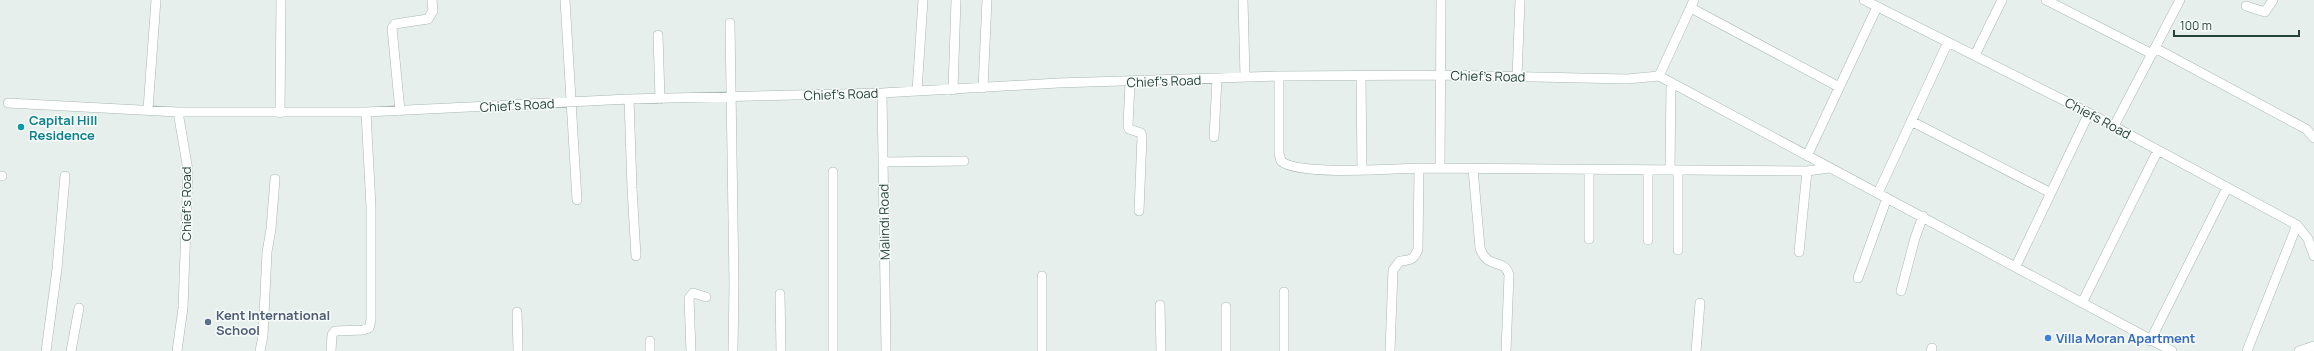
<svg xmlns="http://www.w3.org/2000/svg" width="2314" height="351" font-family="Manrope,sans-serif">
<rect width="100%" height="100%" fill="#e6efeb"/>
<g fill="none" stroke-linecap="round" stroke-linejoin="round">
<defs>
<path id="street" d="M565,0L577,200
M1243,0L1245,77
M1864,0L2089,113L2297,225L2308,239L2314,256
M2046,0L2152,54
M2246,6L2265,12L2273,0
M1691,8L1839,87
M730,23L734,284L733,351
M658,35L660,99
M2155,48L2306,129L2314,138
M1975,55L2002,0
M1279,76V153L1281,161C1297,176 1394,169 1419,168L1807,171L1829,168
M1659,76L2172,351
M1361,77L1362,170
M1517,77L1520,0
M1130,82L1128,126L1129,129L1141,133L1142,136L1139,211
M983,88L987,0
M953,90L956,0
M917,91L923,0
M882,93L886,351
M629,99L632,188L636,256
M8,103L178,112
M148,109L156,0
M400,111L392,28L395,24L428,19L433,11L432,0
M280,113L281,0
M1911,121L2051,193
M2114,126L2180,0
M1214,137L1217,79
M1807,156L1877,7
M883,162L964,161
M1440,168L1441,0
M1473,169L1480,248C1488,271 1504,257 1509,275L1506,351
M1589,170V239
M1648,170V240
M1670,170L1671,84
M1678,170V250
M0,176H2
M1878,193L1948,42
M1799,252L1807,171
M2016,266L2089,113
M1042,276V351
M1858,278L1887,198
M1901,291L1915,238L1923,216
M1284,292V351
M780,294L781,351
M2082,303L2158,150
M1160,305L1161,351
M1226,307V351
M517,312L518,351
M650,341V351
M2150,341L2227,188
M46,351L57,269L65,176
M71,351L79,308
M177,351L183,308L188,170L178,112H366L629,99L882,93L1058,83L1279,76L1440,75L1627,79L1659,76L1694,0
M260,351L263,336L267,252L271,229L275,179
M331,351L332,335L335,331L363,330L369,328L371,320V207L366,112
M691,351L689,298L693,293L706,297
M833,351V172
M1390,351L1393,270L1400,261C1410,260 1414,260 1418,249L1419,168
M1696,351L1700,303
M1931,351L1932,348
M2247,351L2297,225
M2299,351L2314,346"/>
</defs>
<use href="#street" stroke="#a8b8b2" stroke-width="10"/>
<use href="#street" stroke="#fff" stroke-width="9"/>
</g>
<circle fill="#0f9aa8" stroke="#f7fbf9" stroke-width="1.5" cx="21" cy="127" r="4"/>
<circle fill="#5c6f8a" stroke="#f7fbf9" stroke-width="1.5" cx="208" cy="322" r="4"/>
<circle fill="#3f7fe0" stroke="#f7fbf9" stroke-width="1.5" cx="2048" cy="338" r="4"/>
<g text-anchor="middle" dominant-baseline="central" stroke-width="3" stroke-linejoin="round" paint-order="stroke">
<g font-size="13" fill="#24423a" stroke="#f7fbf9">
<text transform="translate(1488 76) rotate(1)">Chief's Road</text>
<text transform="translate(1164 81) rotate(-2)">Chief's Road</text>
<text transform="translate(841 94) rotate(-2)">Chief's Road</text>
<text transform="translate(517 105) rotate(-3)">Chief's Road</text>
<text transform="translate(2098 118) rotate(28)">Chiefs Road</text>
<text transform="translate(186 204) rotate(-90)">Chief's Road</text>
<text transform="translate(884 222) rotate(-91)">Malindi Road</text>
</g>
<g font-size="13" font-weight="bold" fill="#0d838f" stroke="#f7fbf9" text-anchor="start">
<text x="29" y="120">Capital Hill<tspan x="29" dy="15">Residence</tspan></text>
</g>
<g font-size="13" font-weight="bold" fill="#4e5e75" stroke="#f7fbf9" text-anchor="start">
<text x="216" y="315">Kent International<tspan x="216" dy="15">School</tspan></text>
</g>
<g font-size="13" font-weight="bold" fill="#366cbe" stroke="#f7fbf9" text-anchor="start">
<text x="2056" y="338">Villa Moran Apartment</text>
</g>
</g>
<path d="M2174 30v6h125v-6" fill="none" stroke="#24423a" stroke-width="2"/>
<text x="2180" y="30" font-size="12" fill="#24423a" stroke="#f7fbf9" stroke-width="3" paint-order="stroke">100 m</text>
</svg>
